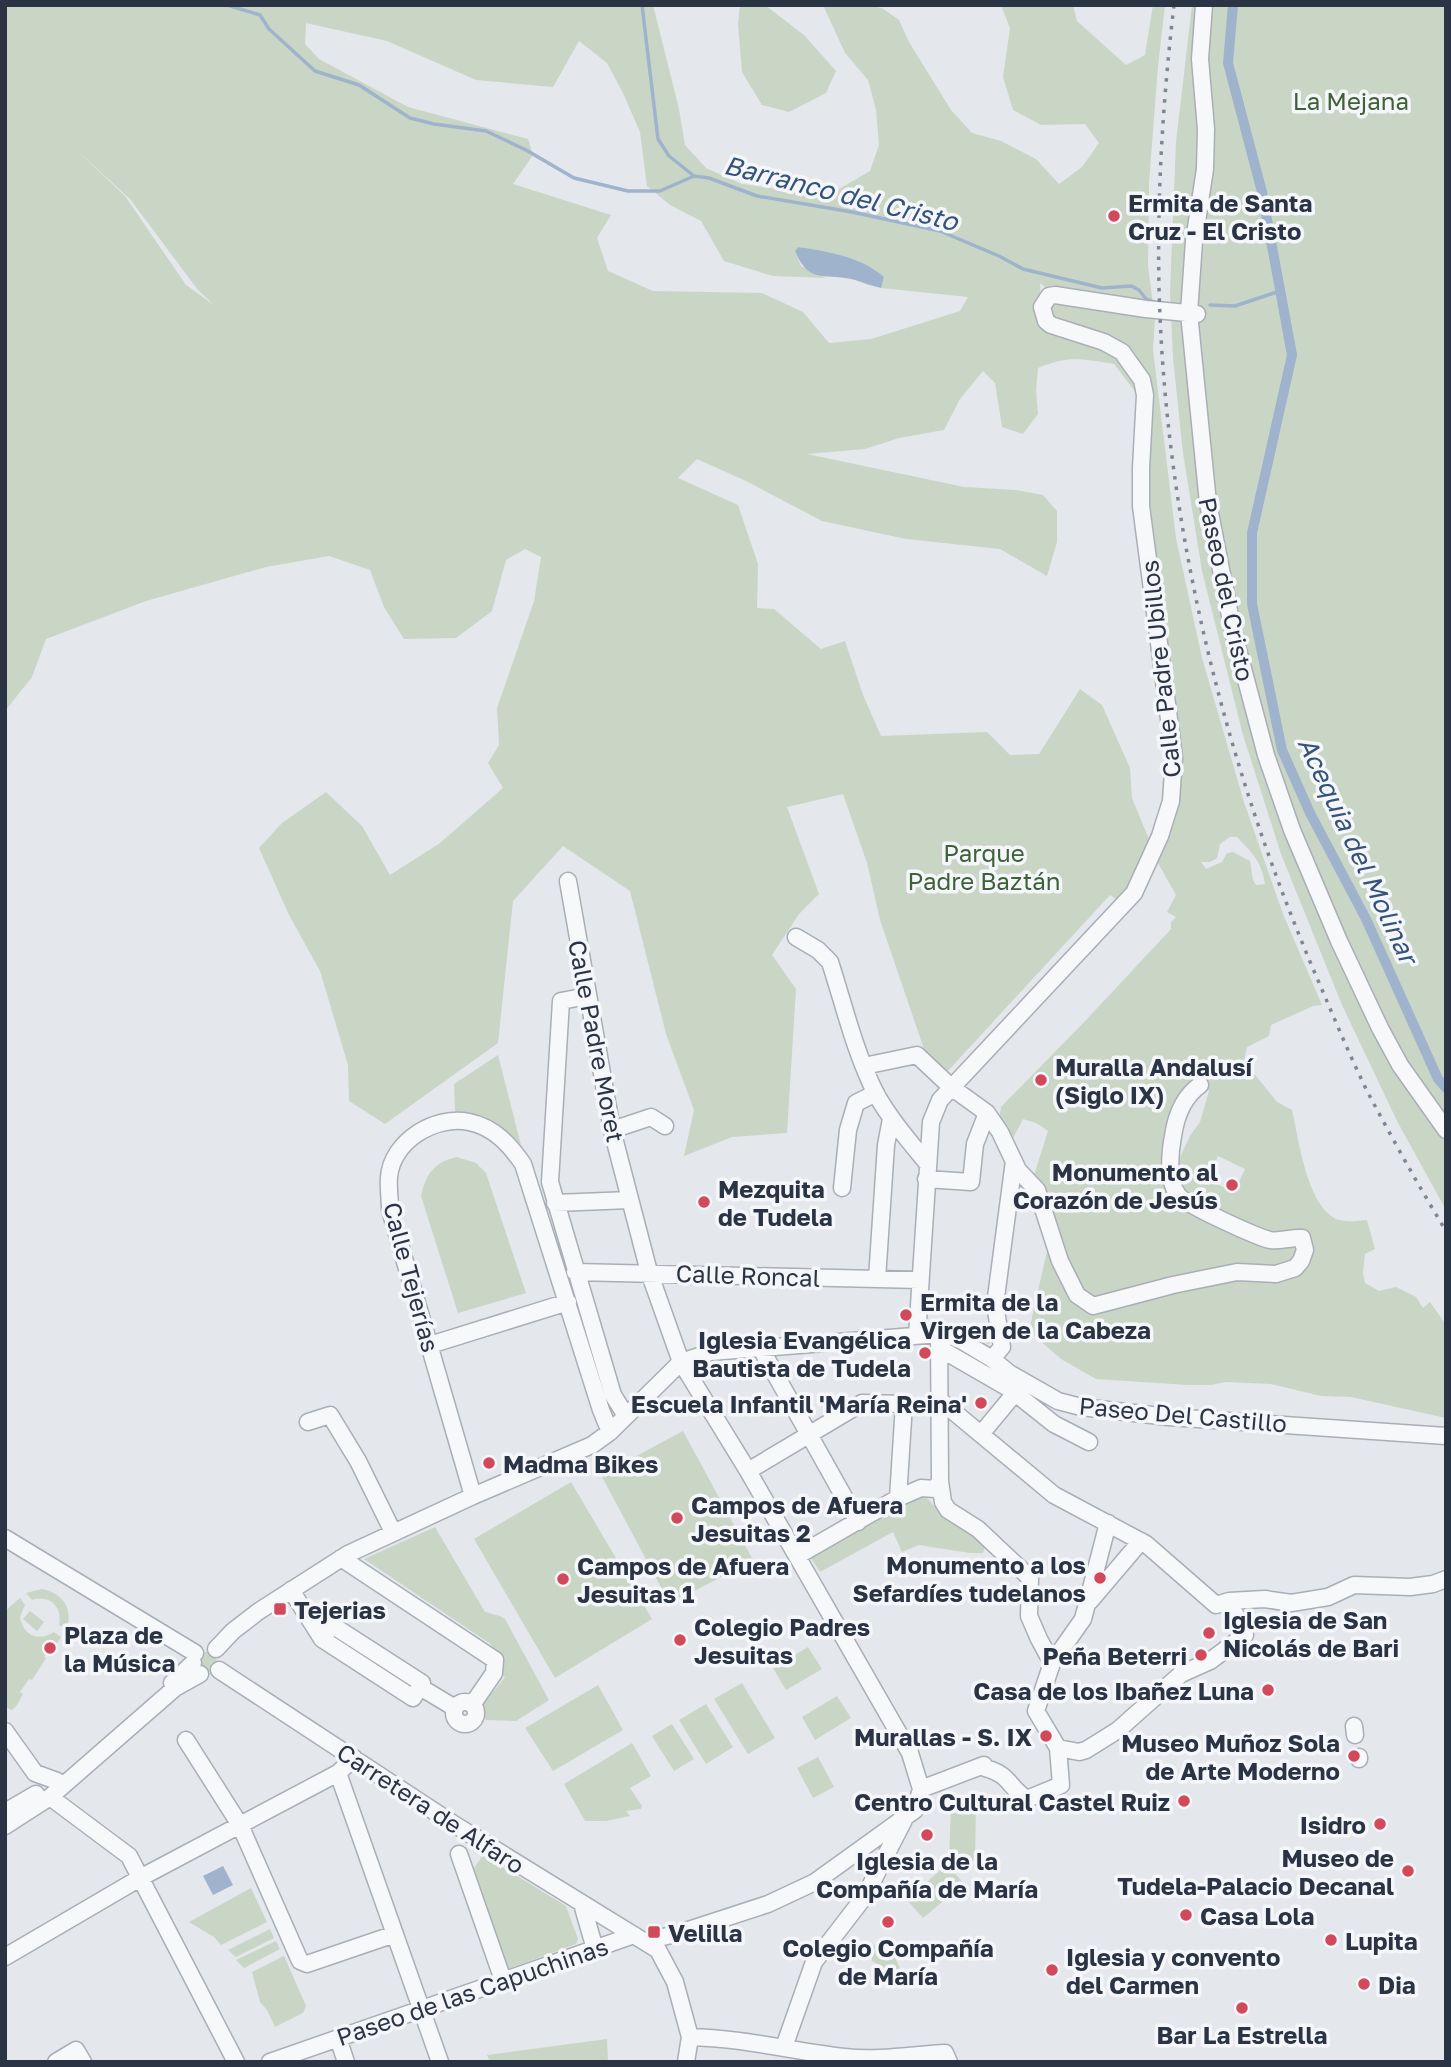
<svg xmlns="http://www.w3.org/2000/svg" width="1451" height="2067" font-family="'Golos Text',sans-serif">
<rect width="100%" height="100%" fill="#e4e7ec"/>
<path fill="#c9d6c5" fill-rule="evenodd" d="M5,5H653L679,109L685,145L706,168L742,184L827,196L870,171L879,145L876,110L868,80L845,53L823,5H866L882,8L899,20L909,42L951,110L972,133L1001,141L1036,159L1059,184L1082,167L1099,143L1085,124L1041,125L1013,110L1003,77L1010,28L1001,5H1073L1077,21L1126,65L1145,55L1153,5H1165L1158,66L1149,183L1148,267L1155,318L1153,350L1176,538L1202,658L1244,802L1283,914L1322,1005L1313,1006L1271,1025L1269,1036L1247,1047L1244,1061L1277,1102L1292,1110C1299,1140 1306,1201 1334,1218C1343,1223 1357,1221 1367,1220L1375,1249L1365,1254L1363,1273L1365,1283L1379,1291L1396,1287L1416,1297L1423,1308L1430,1302L1446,1325V1418L1351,1397L1321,1396L1271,1384L1226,1382L1211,1385H1188L1096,1379L1061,1359L1029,1331L1047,1251L1040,1216L1050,1217L1044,1191L1034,1175L1048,1131L1036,1123L1023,1119L1011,1142L999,1121L1001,1107L1087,1019L1171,929V922L1176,917L1167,912L1176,895L1153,854L1172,802L1174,755L1142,506L1141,468L1149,431L1150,394L1149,382L1142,364L1128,348L1109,337L1051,326C1041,315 1039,302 1053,294L1040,283C1041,298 1039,314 1045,329L1118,355L1136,379L1140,398L1114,364C1084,359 1067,355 1038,368L1036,390L1038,414L1023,434L1002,427L995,383L983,371L960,399L944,430L899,438L865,449L807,454L964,487L1016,490L1043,495L1057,511V542L1047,576L1000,549L906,539L822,521L748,482L697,459L678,478L738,505L758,564L757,608L774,609L821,649L845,641L863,695L881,736L987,732L1010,755L1039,754L1080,689L1102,705L1130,768L1132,798L1153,849L1134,893L1122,903L1110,895L946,1073L924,1049L880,920L867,863L843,794L787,807L819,894L799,914L772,955L796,989L787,1133L732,1137L684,1156L694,1110L666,1034L630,891L563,846L513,901L498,1043L385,1124L349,1101L348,1065L320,971L289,915L259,848L282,823L326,792L362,826L390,875L440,843L503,788L488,763L499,745L497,708L534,601L541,557L525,549L506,560L492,611L456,638L404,639L384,607L370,570L329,556L266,567L146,601L46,639L32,677L5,711ZM306,23L387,41L476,80L553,87L579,41L607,63L623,93L640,132L647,186L670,205L701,221L724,261L773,276L826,278L801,266L795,251L798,247C827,251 862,257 884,277L881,288L968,297L960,311L871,339L829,343L803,312L762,293L653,291L608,271L597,238L611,215L513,184L533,155L528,139L408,107L319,59L305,44ZM72,146L130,199L198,290L214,305L186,285L125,196ZM1230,837H1237C1253,854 1261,860 1265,884L1256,885L1253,880L1250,861L1233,852L1227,853L1222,862L1206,869L1201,862H1210L1217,858L1220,844ZM1203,1079L1209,1091L1200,1122L1190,1136L1177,1164L1167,1163C1164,1126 1169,1098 1203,1079ZM1218,1156L1245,1169L1234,1192L1208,1180Z
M740,5H765L805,36L836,71L826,93L789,112L762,105L742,72L738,24Z
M1192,5H1446V1210L1397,1121L1342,1005L1281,854L1243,735L1202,571L1183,453L1173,358L1170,292L1176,142Z
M498,1055L521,1145C502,1124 484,1115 455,1113L454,1084Z
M457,1157L476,1163L486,1173L526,1293L458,1313L421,1196C426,1174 434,1162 457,1157Z
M952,1325L992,1328L995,1340L988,1344L947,1327Z
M683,1431L753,1560L670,1604L601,1475Z
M571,1482L652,1619L555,1678L474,1539Z
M924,1494L934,1506L980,1535L986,1542L983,1553H970L919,1545L902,1552L893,1532L820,1572L811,1558Z
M435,1527L485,1612L500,1616L505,1619L549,1700L516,1721L486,1720L481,1707L505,1677L499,1673L488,1651L492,1645L364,1559Z
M42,1589C63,1593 74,1610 66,1629L59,1625C63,1607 50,1594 32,1600L26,1593Z
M20,1598L25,1605L20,1617C23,1636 39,1642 54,1632L61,1637L53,1649L50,1647L44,1656L46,1658L32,1680L29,1679L20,1692L23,1694L17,1705L12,1710L5,1707V1611Z
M30,1611L44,1622L37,1631L23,1619Z
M808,1647L822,1669L786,1690L773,1668Z
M197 1662a10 10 0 1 1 20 0a10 10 0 1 1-20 0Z
M742,1683L775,1738L748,1754L714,1699Z
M598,1685L623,1730L553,1771L525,1728Z
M837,1696L851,1718L815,1740L802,1717Z
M706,1704L733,1747L706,1764L679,1720Z
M672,1724L694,1759L674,1771L652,1736Z
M632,1743L651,1776L630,1788L642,1806L641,1809L626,1811L630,1816L606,1821H585L564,1784Z
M818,1757L834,1787L813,1798L797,1768Z
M951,1807H976L975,1861L949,1859Z
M483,1855L566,1906L578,1939L576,1944L508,1969L474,1868Z
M947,1864L964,1884L923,1918L907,1900Z
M251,1888L267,1922L221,1945L214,1937L189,1922Z
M270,1929L274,1938L236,1957L228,1950Z
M887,1939L904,1978L872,1961L871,1947Z
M276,1941L280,1949L244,1968L236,1960Z
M284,1956L306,2006L303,2013L275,2027L267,2010L260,2002L252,1972Z
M607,2039L608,2062H490L487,2055Z"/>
<path fill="#9fb4cc" d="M798,247C827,251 862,257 884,277L881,288C872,286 864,283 855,280C827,272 809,286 795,251Z
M223,1866L233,1885L213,1895L203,1876Z"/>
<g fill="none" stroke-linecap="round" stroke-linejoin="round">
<path stroke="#9fb4cc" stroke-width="3.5" d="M227,5L260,15L269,29L315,71L359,85L410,118L434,124L486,131L526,150L574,178L628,191H660L694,176
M642,5L658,139L669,156L694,176L709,178L757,196L852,212L940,231L999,256L1023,269L1102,288L1131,286L1139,290L1146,299L1154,302
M1210,305L1235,306L1280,291"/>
<path stroke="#9fb4cc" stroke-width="10" d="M1233,5L1228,63L1262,192L1292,355L1252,533V604L1282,750L1310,813L1366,919L1438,1079L1446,1088"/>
<defs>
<path id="minor" d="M1204,5L1200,59L1206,129L1205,169L1194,241L1189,313L1208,503L1233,631L1266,755L1292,830L1339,941L1380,1028L1400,1065L1446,1130
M568,881L612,1130L649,1272L681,1362L748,1471L910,1753L921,1789
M796,937L818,950L830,962C844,1005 855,1053 876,1094C890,1119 909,1141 927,1163
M588,996L561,1001L550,1182L613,1395L626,1416
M864,1066L917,1055L951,1087L987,1113L1000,1132L1018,1170L1037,1190L1060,1261L1077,1295L1093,1306L1173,1285L1237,1272L1276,1274L1295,1268L1301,1261L1305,1250L1302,1238C1292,1237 1279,1242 1270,1240C1257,1237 1184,1204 1178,1195C1167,1181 1170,1152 1173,1136C1176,1116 1183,1097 1200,1085
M612,1130L651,1117L665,1126
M926,1179L971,1182L975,1144L987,1113
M842,1188L848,1130L856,1103L876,1093
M555,1203L630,1200
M575,1272L920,1280
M877,1279L886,1145L891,1119
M939,1334L940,1481L943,1502L948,1510L978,1529L1030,1578L1029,1616L1039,1639L1052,1663
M917,1336L931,1122L940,1100L1134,893L1160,836L1171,801L1174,757L1141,506V468L1145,395L1142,380L1122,352L1104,342L1051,325L1046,321L1042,307L1049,296L1055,295L1146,309L1197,314
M430,1345L568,1302
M760,1347L858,1522
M939,1348L1010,1389L1054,1424L1089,1442
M992,1359L1002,1347L995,1305L1014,1161
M942,1402L1054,1495L1146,1544L1216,1605L1229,1601L1265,1599L1291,1603L1328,1597L1354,1585L1410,1587L1433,1584L1446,1579
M308,1422L330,1415L358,1461L393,1532
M981,1434L1015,1393
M748,1471L862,1403L904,1404L898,1498
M473,1496L390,1210C390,1199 388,1187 389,1177C392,1141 435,1115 469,1122C494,1127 510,1145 523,1164L601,1410L610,1432
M5,1538L195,1653
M797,1556L898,1498L921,1488L935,1489L940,1481
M341,1558L495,1660L494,1673L472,1705
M291,1590L322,1639
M1090,1601L1141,1541
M332,1625L422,1683L413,1698L322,1639Z
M216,1649L233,1631L259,1611L348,1554L473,1496L592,1445L610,1432L681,1362L711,1352L939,1334L957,1338L992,1359L1009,1373L1058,1401L1081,1407L1169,1417L1446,1436
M219,1670L452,1823L658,1950L675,1982L690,2037L686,2062
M172,1683L193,1663
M420,1687L455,1708
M454 1713a11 11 0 1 1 22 0a11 11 0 1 1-22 0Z
M1354,1726L1355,1735
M5,1731L35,1773L57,1781
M186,1740L240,1825L300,1961L307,1964L395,1934
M1058,1748L1079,1752L1086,1750L1118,1730L1181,1674L1210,1661L1245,1635L1229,1601
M1359,1759V1757
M338,1773L440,2062
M921,1789L984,1765L985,1768C1012,1775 1008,1788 1027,1799L1061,1785L1058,1748L1036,1711L1052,1663L1083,1619L1108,1523
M50,1797L129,1856L236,2062
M5,1812L36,1794
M5,1826L50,1797L175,1688L200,1674
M459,1854L503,1980
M582,1904L595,1949
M645,1941L676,1934L768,1904L815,1882L915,1810L921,1789
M5,1957L140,1878L338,1773L354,1758
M690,2037C742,2038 792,2051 844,2057C877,2061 912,2055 945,2053L949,2062
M338,2038L346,2062
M784,2047L814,1962L865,1896L904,1820
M56,2062L76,2050L83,2062
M270,2062L634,1935"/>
</defs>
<use href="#minor" stroke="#a9aeb7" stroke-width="19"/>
<use href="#minor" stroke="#f7f8fa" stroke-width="16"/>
<path stroke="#7d8696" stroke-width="3.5" stroke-dasharray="3.5 7" stroke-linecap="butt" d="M1174,5C1163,99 1157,193 1159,287C1165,527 1225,766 1320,985C1335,1020 1350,1056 1367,1091C1392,1138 1418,1185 1446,1231"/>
</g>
<g fill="#d1495b" stroke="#f4f6f9" stroke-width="2.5">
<circle cx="1114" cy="216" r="7"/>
<circle cx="1041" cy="1080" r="7"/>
<circle cx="1232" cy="1185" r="7"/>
<circle cx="704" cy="1202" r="7"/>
<circle cx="906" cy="1315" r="7"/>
<circle cx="925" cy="1353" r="7"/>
<circle cx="981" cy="1403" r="7"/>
<circle cx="489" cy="1463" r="7"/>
<circle cx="677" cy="1518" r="7"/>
<circle cx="1100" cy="1578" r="7"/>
<circle cx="563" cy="1579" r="7"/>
<rect x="273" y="1602" width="14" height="14" rx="3.5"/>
<circle cx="1209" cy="1633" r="7"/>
<circle cx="680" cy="1640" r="7"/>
<circle cx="50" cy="1648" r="7"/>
<circle cx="1201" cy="1655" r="7"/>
<circle cx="1268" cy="1690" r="7"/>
<circle cx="1046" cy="1736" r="7"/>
<circle cx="1354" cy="1756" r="7"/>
<circle cx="1184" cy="1801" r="7"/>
<circle cx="1380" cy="1824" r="7"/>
<circle cx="927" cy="1835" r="7"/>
<circle cx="1408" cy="1871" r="7"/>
<circle cx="1186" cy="1915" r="7"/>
<circle cx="888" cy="1922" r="7"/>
<rect x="647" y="1925" width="14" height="14" rx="3.5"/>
<circle cx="1331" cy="1940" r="7"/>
<circle cx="1052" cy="1970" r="7"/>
<circle cx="1364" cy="1984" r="7"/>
<circle cx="1242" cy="2008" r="7"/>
</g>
<g text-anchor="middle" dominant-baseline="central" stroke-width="7" stroke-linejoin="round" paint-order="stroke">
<g font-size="24" fill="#3f6138" stroke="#f4f6f9">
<text x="1351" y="100">La Mejana</text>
<text x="984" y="852">Parque<tspan x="984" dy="28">Padre Baztán</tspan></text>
</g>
<g font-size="24" font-weight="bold" fill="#2b3445" stroke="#f4f6f9" text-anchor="start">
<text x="1128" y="202">Ermita de Santa<tspan x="1128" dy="28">Cruz - El Cristo</tspan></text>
<text x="1055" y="1066">Muralla Andalusí<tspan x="1055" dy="28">(Siglo IX)</tspan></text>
<text x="1218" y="1171" text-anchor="end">Monumento al<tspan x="1218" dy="28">Corazón de Jesús</tspan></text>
<text x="718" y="1188">Mezquita<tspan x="718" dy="28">de Tudela</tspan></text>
<text x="920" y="1301">Ermita de la<tspan x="920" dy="28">Virgen de la Cabeza</tspan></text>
<text x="911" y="1339" text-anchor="end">Iglesia Evangélica<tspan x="911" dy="28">Bautista de Tudela</tspan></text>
<text x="967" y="1403" text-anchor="end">Escuela Infantil 'María Reina'</text>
<text x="503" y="1463">Madma Bikes</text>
<text x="691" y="1504">Campos de Afuera<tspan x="691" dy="28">Jesuitas 2</tspan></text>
<text x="1086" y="1564" text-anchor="end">Monumento a los<tspan x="1086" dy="28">Sefardíes tudelanos</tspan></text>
<text x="577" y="1565">Campos de Afuera<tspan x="577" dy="28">Jesuitas 1</tspan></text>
<text x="294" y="1609">Tejerias</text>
<text x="1223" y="1619">Iglesia de San<tspan x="1223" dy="28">Nicolás de Bari</tspan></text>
<text x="694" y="1626">Colegio Padres<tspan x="694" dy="28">Jesuitas</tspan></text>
<text x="64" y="1634">Plaza de<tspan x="64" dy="28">la Música</tspan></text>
<text x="1187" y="1655" text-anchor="end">Peña Beterri</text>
<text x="1254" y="1690" text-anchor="end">Casa de los Ibañez Luna</text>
<text x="1032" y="1736" text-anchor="end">Murallas - S. IX</text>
<text x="1340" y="1742" text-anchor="end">Museo Muñoz Sola<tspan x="1340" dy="28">de Arte Moderno</tspan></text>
<text x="1170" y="1801" text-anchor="end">Centro Cultural Castel Ruiz</text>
<text x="1366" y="1824" text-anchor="end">Isidro</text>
<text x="1394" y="1857" text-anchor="end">Museo de<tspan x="1394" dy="28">Tudela-Palacio Decanal</tspan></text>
<text x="927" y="1860" text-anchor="middle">Iglesia de la<tspan x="927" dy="28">Compañía de María</tspan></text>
<text x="1200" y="1915">Casa Lola</text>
<text x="668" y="1932">Velilla</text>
<text x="1345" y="1940">Lupita</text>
<text x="888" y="1947" text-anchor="middle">Colegio Compañía<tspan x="888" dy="28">de María</tspan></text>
<text x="1066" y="1956">Iglesia y convento<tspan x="1066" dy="28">del Carmen</tspan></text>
<text x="1378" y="1984">Dia</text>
<text x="1242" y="2034" text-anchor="middle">Bar La Estrella</text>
</g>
<g font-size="24" fill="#2b3445" stroke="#f4f6f9">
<text transform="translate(1227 589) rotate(78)">Paseo del Cristo</text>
<text transform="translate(1160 669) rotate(-96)">Calle Padre Ubillos</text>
<text transform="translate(597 1041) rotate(79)">Calle Padre Moret</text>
<text transform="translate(748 1275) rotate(2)">Calle Roncal</text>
<text transform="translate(412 1277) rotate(75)">Calle Tejerías</text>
<text transform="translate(1183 1414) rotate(5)">Paseo Del Castillo</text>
<text transform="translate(431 1808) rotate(33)">Carretera de Alfaro</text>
<text transform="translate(472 1991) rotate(-19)">Paseo de las Capuchinas</text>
</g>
<g font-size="26" font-style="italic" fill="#34527a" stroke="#f4f6f9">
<text transform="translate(841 193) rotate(14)">Barranco del Cristo</text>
<text transform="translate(1358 850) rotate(65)">Acequia del Molinar</text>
</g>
</g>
<rect width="1451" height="2067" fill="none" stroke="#2b3445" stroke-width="14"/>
</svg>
